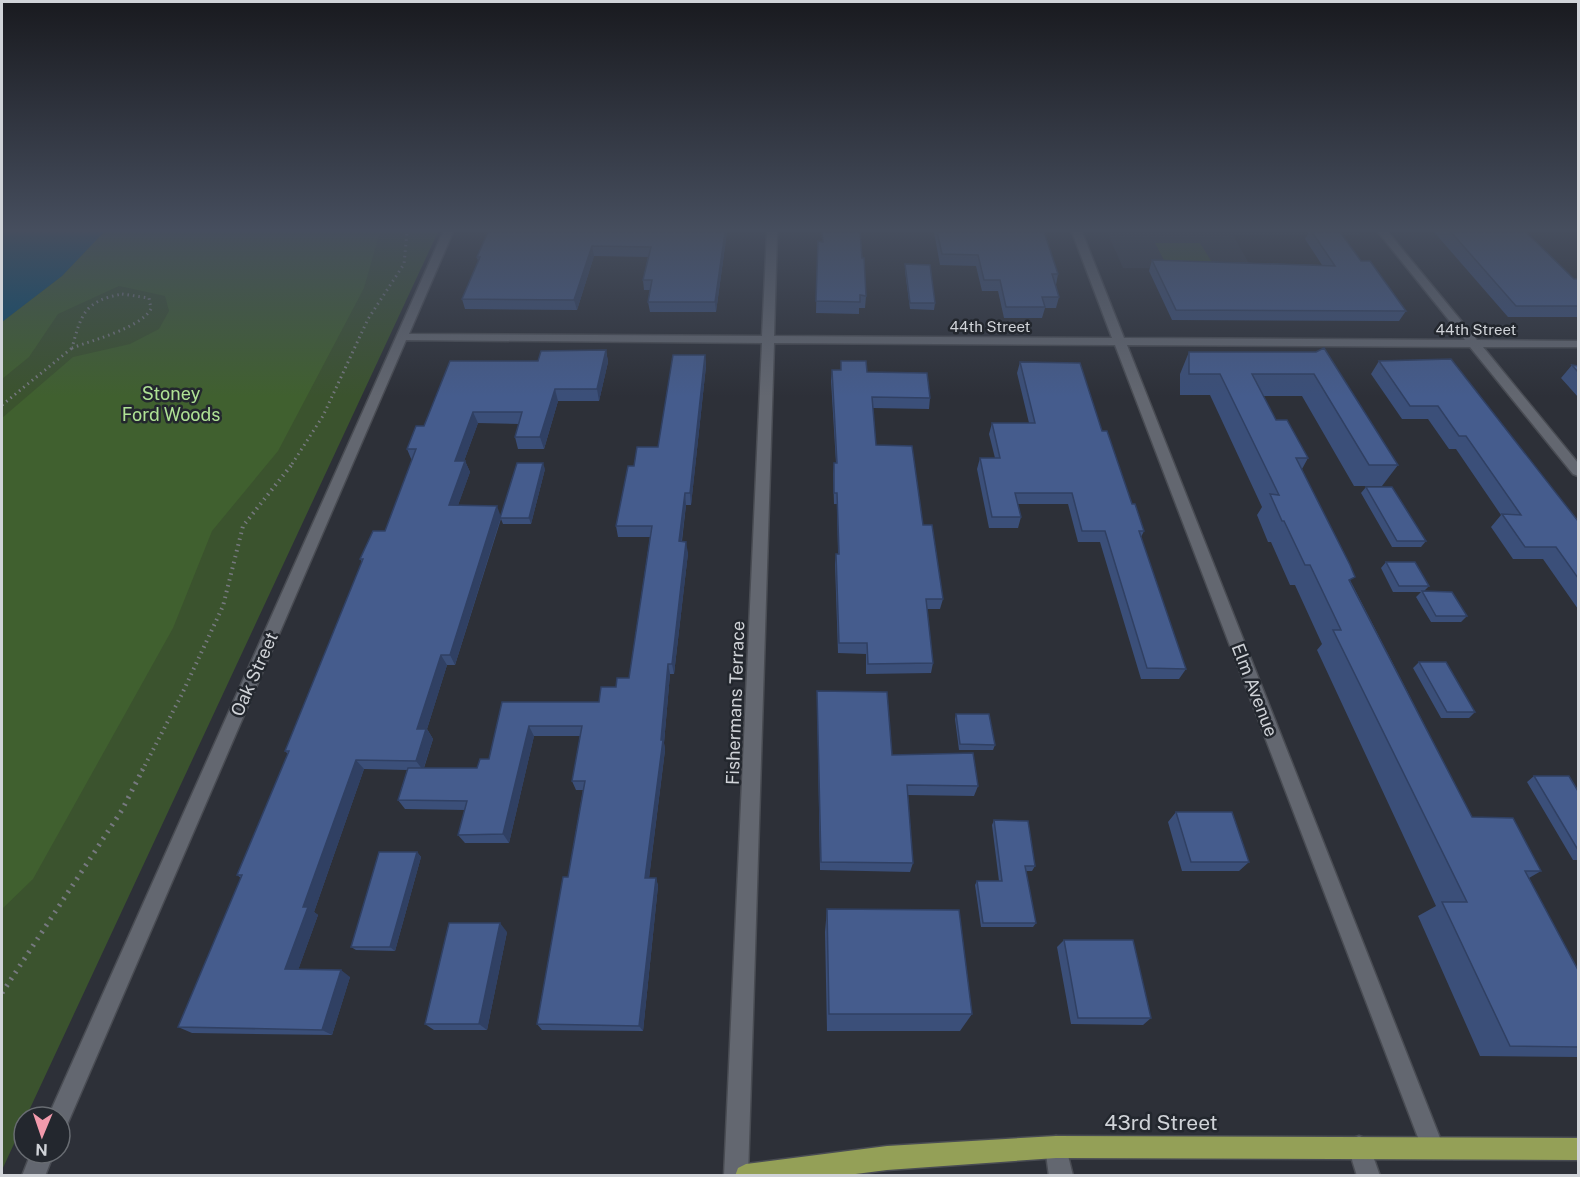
<svg xmlns="http://www.w3.org/2000/svg" width="1580" height="1177" font-family="'Public Sans',sans-serif">
<rect width="100%" height="100%" fill="#2d3038"/>
<path fill="#333946" d="M1107,232H1358L1361,236L1233,235L1252,269L1123,268Z"/>
<path fill="#3b532e" d="M2,232H438L26,1117H24V1122L2,1170Z
M1155,243H1200L1213,264H1166Z"/>
<path fill="#40602f" d="M104,232H380L364,288L278,451L212,531L173,628L33,879L2,909V418L73,357L130,344L159,329L169,311L165,296L119,286L58,314L29,357L2,379V322L62,276Z"/>
<path fill="#074c6e" d="M2,232H104L62,276L2,322Z"/>
<g fill="none" stroke-linecap="round" stroke-linejoin="round">
<defs>
<path id="service" d="M1359,1136L1367,1139L1380,1176H1357L1348,1147L1351,1139Z"/>
<path id="minor" d="M443,232H453L409,334L762,336L767,232H777L774,336L1112,338L1072,232H1082L1124,338L1465,340L1378,232H1388L1477,340L1578,341V347H1483L1578,463V476L1573,474L1470,347L1127,345L1444,1148L1441,1156L1433,1159L1425,1156L1422,1148L1115,345L774,343L748,1176H724L762,343L406,340L67,1125L60,1128V1117H48Z
M1056,1136L1064,1139L1073,1176H1049L1045,1147L1048,1139Z
M31,1153H54L45,1176H22Z"/>
<path id="primary" d="M1056,1136L1578,1138V1160L1056,1158L887,1170L840,1176H735L738,1168L746,1164L887,1146Z"/>
</defs>
<use href="#service" stroke="#494c53" stroke-width="3"/>
<use href="#minor" stroke="#494c53" stroke-width="3"/>
<use href="#primary" stroke="#494c53" stroke-width="3"/>
<path stroke="#76797f" stroke-width="3" stroke-dasharray="1.5 4" stroke-linecap="butt" d="M122,294L149,298L151,309C140,328 93,340 72,348C81,315 84,301 122,294Z
M2,405L72,348
M292,464L323,416L368,319L404,264L407,232"/>
<path stroke="#76797f" stroke-width="4" stroke-dasharray="1.5 4.5" stroke-linecap="butt" d="M142,771L181,696L223,606L243,526L293,463"/>
<path stroke="#76797f" stroke-width="5" stroke-dasharray="2 6" stroke-linecap="butt" d="M2,993L122,810L143,769"/>
<use href="#service" fill="#636770" fill-rule="evenodd"/>
<use href="#minor" fill="#636770" fill-rule="evenodd"/>
<use href="#primary" fill="#94a057" fill-rule="evenodd"/>
</g>
<path fill="#3b4f79" d="M488,232H727L716,312H650L648,302L650,290H644L643,280L648,257L594,256L577,310L465,309L462,299L478,261L477,257Z
M822,232H860L866,296L865,308H859V314L816,313L818,241L822,242Z
M934,232H1044L1058,274L1056,285L1059,297L1056,308H1045L1042,318H1004L998,291H982L976,266L940,265Z
M1309,232H1340L1361,261L1406,311L1399,321L1172,320L1149,271L1152,260L1322,265L1305,239Z
M1434,232H1526L1574,279H1578V317H1508Z
M905,264L935,303L934,310L910,309L905,271Z
M606,350L608,362L599,401H558L544,449H518L515,437L519,424L478,423L464,461H465L470,472L458,505L501,516L545,469L531,524H503L501,519L455,665H447L427,729L433,739L424,768H477L489,759L502,702H599L616,687L629,678L650,537H618L616,526L634,466L658,447L705,355L706,366L691,505H686L682,541L688,553L674,674H670L664,743L665,750L649,878H656L658,886L643,1031L542,1030L537,1024L568,877L583,790H576L572,781L580,736H534L509,843H465L458,835L465,810L405,809L398,800L407,770L364,769L314,912L318,915L298,970L350,977L332,1035L192,1033L178,1027L241,878L237,875L288,754L285,751L362,562L360,559L385,531L412,461L407,449L424,426L538,361Z
M1189,352H1316L1398,465L1382,486H1354L1302,396H1263L1276,420L1308,458L1302,469L1351,582L1472,817L1541,871L1529,878L1578,970V1057L1480,1056L1418,916L1436,906L1317,650L1322,644L1295,585H1290L1271,542H1268L1257,515L1262,507L1210,395H1180V374Z
M1451,359L1578,521V609L1543,559H1513L1491,527L1501,515L1456,449H1449L1428,419H1402L1371,374L1379,361Z
M841,361L930,398L929,409L873,408L876,445L923,525L943,599L940,609H927L933,663L931,673L866,674V654L838,653L835,564L836,554H838L837,504H834L833,474L834,463H836L831,381L832,370H841Z
M1020,362L1102,431L1132,504L1144,531L1141,537L1186,669L1179,679H1141L1100,542H1078L1068,504H1018L1021,517L1018,528H989L977,469L980,458H995L989,434L992,423H1029L1017,373Z
M1572,365L1578,366V397L1561,378Z
M1366,487L1426,541L1421,547H1392L1361,493Z
M1386,562L1429,586L1424,591L1467,616L1461,622H1431L1416,597L1421,592H1393L1381,568Z
M1419,662L1475,712L1469,718H1441L1413,668Z
M817,691L892,755L978,786L974,796L908,795L913,863L910,872L820,870Z
M956,714L995,745L993,750H959L955,719Z
M1534,776L1578,791V860H1573L1527,782Z
M1176,812L1249,862L1239,871H1182L1168,822Z
M994,820L1035,866L1032,871H1026L1036,923L1033,927H981L975,885L977,881H999L992,825Z
M417,852L421,857L395,951L356,950L351,947Z
M827,909L972,1014L960,1031H827L825,932Z
M507,932L487,1030H434L425,1024Z
M1064,940L1151,1018L1143,1025L1071,1024L1057,947Z"/>
<path fill="#304063" d="M725,232H727L716,312L715,302Z
M592,246L594,256L577,310L574,300Z
M606,350L608,362L599,401L597,389Z
M705,355L706,366L691,505L690,493Z
M555,389L558,401L544,449L540,437Z
M473,412L478,423L460,472L455,461Z
M465,461L470,472L454,517L449,505Z
M543,463L545,469L531,524L529,518Z
M685,493L686,505L680,553L679,541Z
M497,506L501,517L455,665L450,655Z
M686,542L688,553L674,674L672,664Z
M441,655L447,665L427,729L433,739L423,770L416,761L417,729Z
M668,664L670,674L664,743L665,750L648,886L645,878Z
M529,726L534,736L509,843L503,834Z
M356,760L364,769L314,912L318,915L296,976L285,969L303,907Z
M417,852L421,857L395,951L390,947Z
M656,878L658,886L643,1031L639,1026Z
M500,923L507,932L487,1030L479,1024Z
M341,970L350,977L332,1035L322,1030Z"/>
<path fill="#455c8d" stroke="#304063" stroke-width="1.5" d="M488,232H725L715,302H648L652,280H643L651,247L592,246L574,300L462,299L480,257H477Z
M822,232H860L862,258H864L866,296L860,295V302L816,301L818,241L823,242Z
M937,232H1044L1058,274H1052L1059,297H1042L1045,307H1006L1000,280H984L978,255L942,254Z
M1312,232H1340L1361,261H1370L1406,311L1176,310L1152,260L1335,266Z
M1451,232H1526L1574,279H1578V306H1516Z
M905,264L930,265L935,303H910Z
M1324,348L1398,465H1369L1314,374H1252L1276,420H1287L1308,458H1296L1350,565L1355,577L1349,580L1472,817L1513,818L1541,871H1525L1578,970V1047L1510,1046L1442,902H1467L1333,630H1341L1310,565H1305L1284,521H1282L1270,494L1279,495L1220,374H1189V352H1316Z
M606,350L597,389H555L540,437H515L522,412H473L455,461H465L449,505L497,506L450,655H441L417,729H426L416,761L356,760L303,907H308L285,969L341,970L322,1030L178,1027L242,875H237L289,751H285L363,559H360L373,531H385L416,449H407L416,426H424L450,361H538L541,351Z
M673,355H705L690,493H685L679,541L686,542L672,664H668L661,740H663L645,878H656L639,1026L537,1024L563,877H568L585,781H572L582,726H529L503,834L458,835L467,801L398,800L408,768H477L480,759H489L502,702H599L601,687H616L617,678H629L652,526H616L628,466H634L637,447H658Z
M1451,359L1578,521V578L1556,547H1525L1502,514L1521,515L1466,436H1459L1438,406H1410L1379,361Z
M841,361H866L867,372L927,373L930,398L872,397L876,445L912,446L923,525H932L943,599H926L933,663L868,664L867,643H839L836,554H839L837,493H834V463H837L832,370H841Z
M1020,362L1080,363L1102,431H1107L1132,504H1135L1144,531H1139L1186,669L1147,668L1105,531H1082L1072,493H1015L1021,517H992L980,458H1000L992,423H1035Z
M1572,365L1578,366V372Z
M517,463H543L529,518H500Z
M1366,487H1392L1426,541H1397Z
M1386,562H1415L1429,586H1399Z
M1422,591L1452,592L1467,616H1436Z
M1419,662H1446L1475,712H1447Z
M817,691L887,692L892,755L973,753L978,786L907,785L913,863L821,862Z
M956,714H989L995,745L960,744Z
M1534,776H1569L1578,791V850Z
M1176,812H1232L1249,862H1191Z
M994,820L1028,821L1035,866H1025L1036,923H983L977,881H1002Z
M379,852H417L390,947H351Z
M827,909L959,910L972,1014H829Z
M449,923H500L479,1024H425Z
M1064,940H1133L1151,1018H1078Z"/>
<linearGradient id="sky" x2="0" y2="1"><stop stop-color="#191a1f"/><stop offset="0.58" stop-color="#464e5e"/><stop offset="1" stop-color="#464e5e" stop-opacity="0"/></linearGradient>
<rect width="1580" height="397" fill="url(#sky)"/>
<g text-anchor="middle" dominant-baseline="central" stroke-width="5" stroke-linejoin="round" paint-order="stroke">
<g font-size="15" fill="#d0d3d8" stroke="#23272e">
<text x="990" y="326">44th Street</text>
<text x="1476" y="329">44th Street</text>
</g>
<g font-size="18" fill="#afe295" stroke="#23272e">
<text x="171" y="393">Stoney<tspan x="171" dy="21">Ford Woods</tspan></text>
</g>
<g font-size="18" fill="#d0d3d8" stroke="#23272e">
<text transform="translate(254 674) rotate(-66)">Oak Street</text>
<text transform="translate(1255 690) rotate(69)">Elm Avenue</text>
<text transform="translate(735 703) rotate(-88)">Fishermans Terrace</text>
</g>
<g font-size="21" fill="#d0d3d8" stroke="#23272e">
<text x="1161" y="1122">43rd Street</text>
</g>
</g>
<rect width="1580" height="1177" fill="none" stroke="#d0d3d8" stroke-width="6"/>
<g transform="translate(42 1135) rotate(182)"><circle r="28" fill="#23272e" stroke="#686c72" stroke-width="1.5"/>
<path d="M0-4.5L10 22L0 15L-10 22Z" fill="#f29aac"/>
<text y="-9" font-size="16" font-weight="bold" text-anchor="middle" fill="#d0d3d8">N</text>
</g>
</svg>
